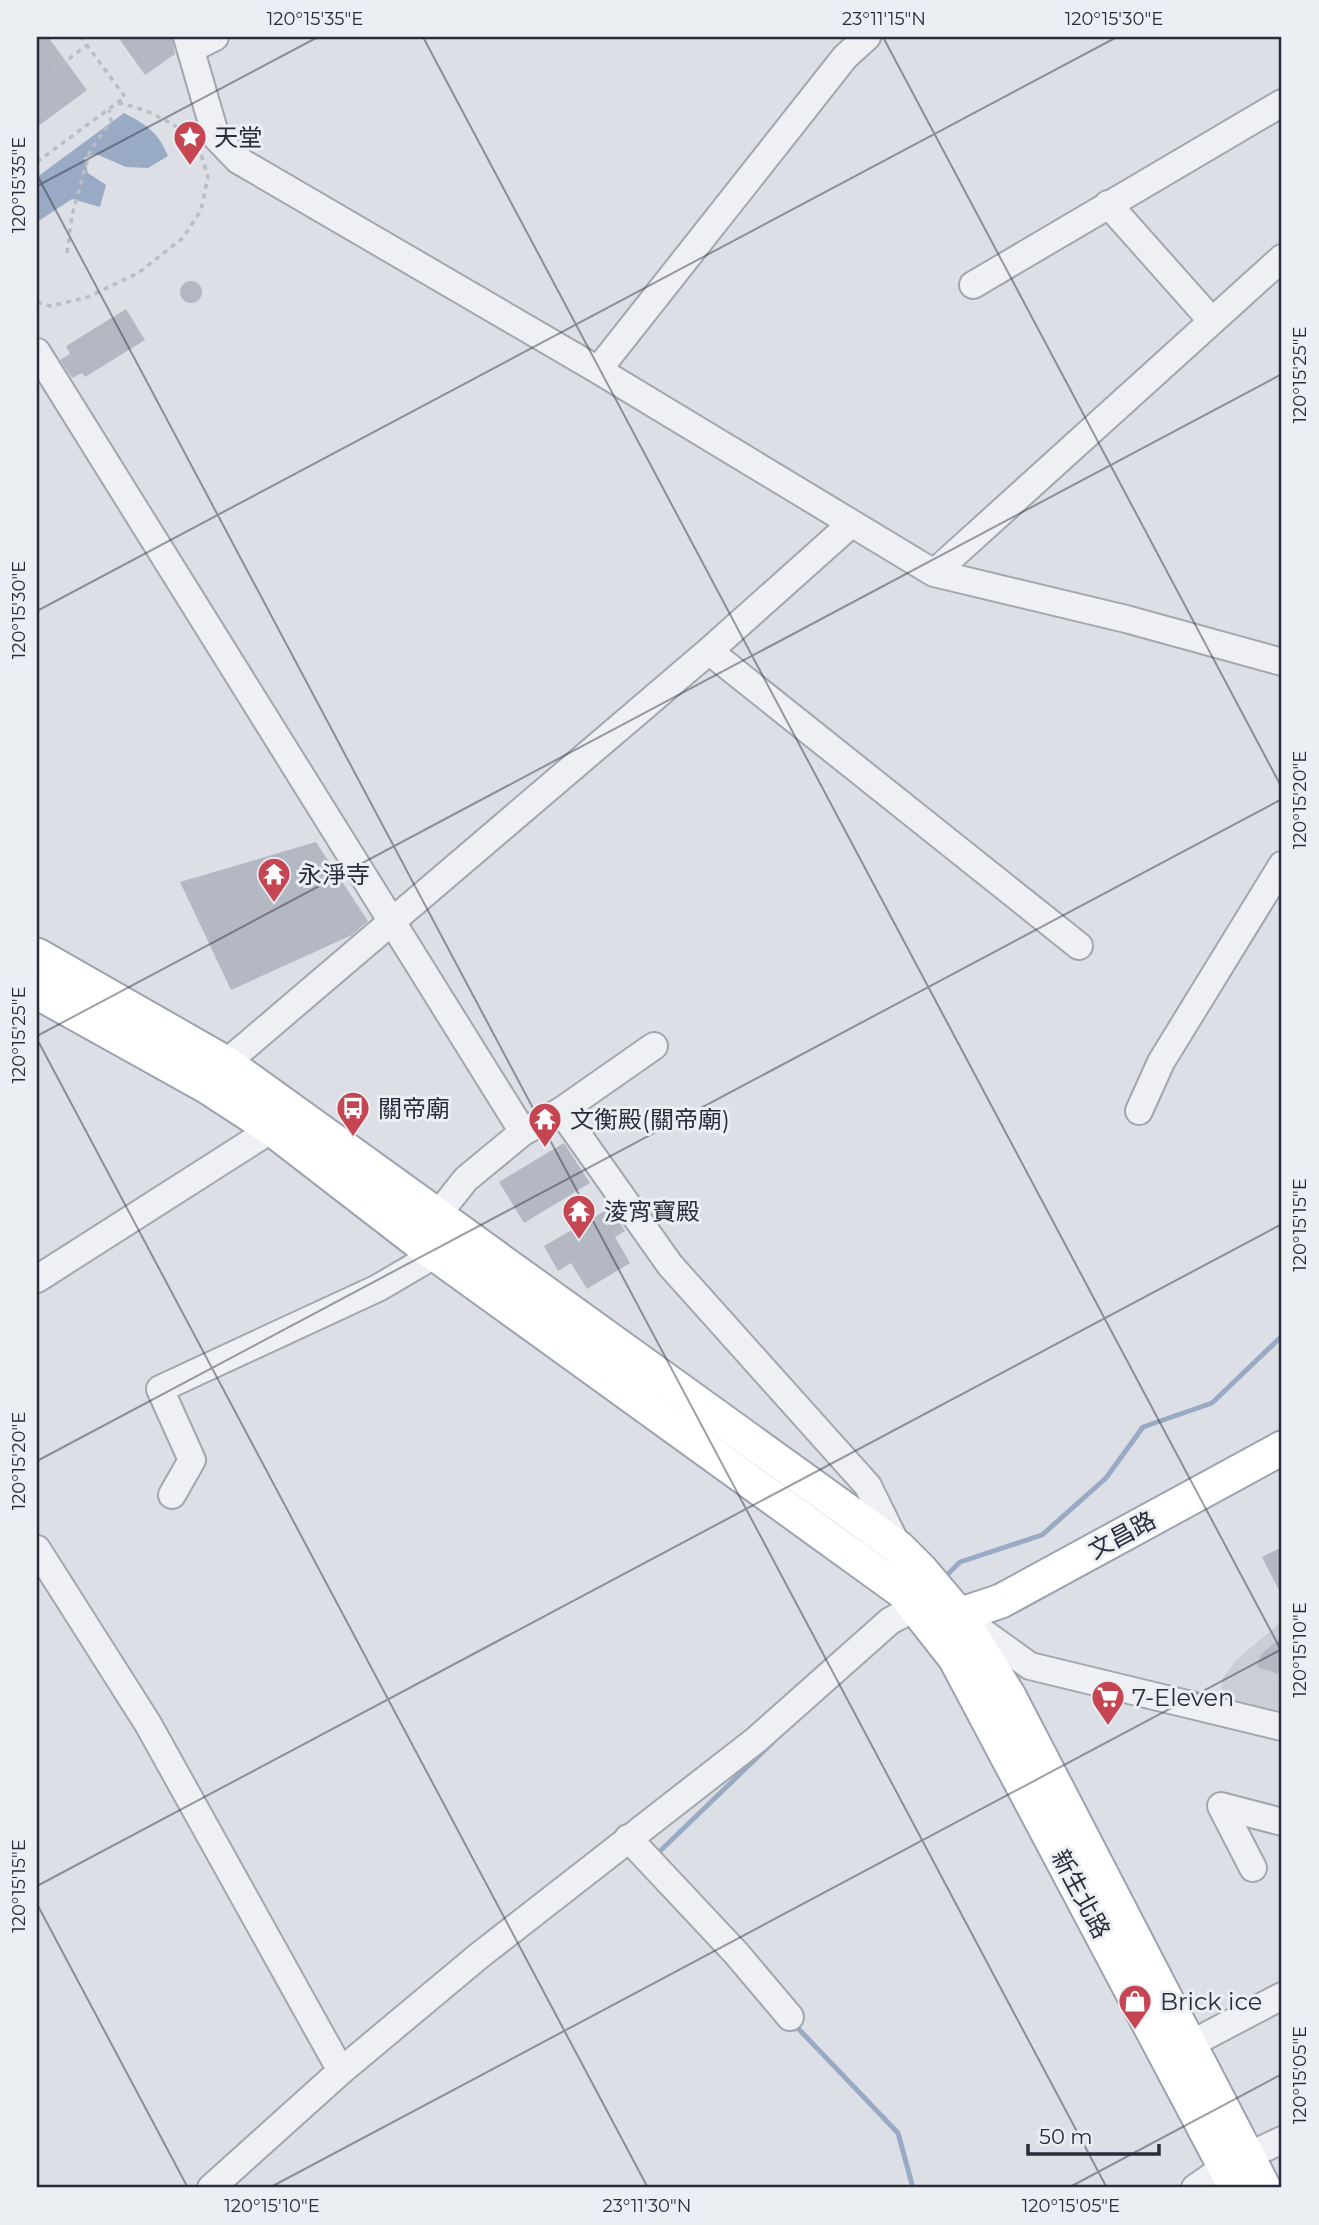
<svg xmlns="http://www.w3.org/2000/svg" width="1319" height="2225" font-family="Montserrat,'Noto Sans TC',sans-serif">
<rect width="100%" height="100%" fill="#dcdfe5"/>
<path fill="#caced7" d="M1282,1621V1717L1221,1702L1222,1679L1236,1660Z"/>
<path fill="#99abc4" d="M124,113C147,125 158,132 168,156L148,168L126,167L96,154L84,158L88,173L106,185L100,207L72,199L37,222V177Z"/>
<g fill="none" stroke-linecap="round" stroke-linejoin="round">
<path stroke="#99abc4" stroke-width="5" d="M943,1579L960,1562L1042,1535L1106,1478L1143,1427L1212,1403L1282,1336
M656,1855L772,1743
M792,2022L898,2133L913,2188"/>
</g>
<path fill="#b4b8c2" d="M37,37H48L87,90L37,127Z
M118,37H172L175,54L145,75Z
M180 292a11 11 0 1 1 22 0a11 11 0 1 1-22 0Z
M126,309L145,340L85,377L82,373L72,378L60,360L70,354L66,346Z
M316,842L368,921L352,935L231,990L180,882Z
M564,1143L590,1183L524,1223L499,1182Z
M610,1208L625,1231L615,1237L630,1263L587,1289L571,1263L558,1271L544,1246Z
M1282,1547V1596L1262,1557Z
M1282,1637V1675L1257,1667L1261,1654Z"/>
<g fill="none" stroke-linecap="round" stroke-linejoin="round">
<defs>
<path id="minor" d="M187,37L216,137L238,160L598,370L934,573L1126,619L1282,662
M191,49L215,37
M1108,204L1212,321
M973,285L1282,103
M37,352L523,1132
M598,370L845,57L867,37
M934,573L1282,258
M709,651L1079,946
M214,1077L226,1063L709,651L851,524
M561,1111L670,1265L868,1486L898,1547
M1139,1111L1161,1062L1282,865
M427,1228L466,1179L523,1132L561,1111L654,1046
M37,1279L272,1129
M172,1495L192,1460L160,1389L378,1288L436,1254
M37,1549L148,1724L341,2071
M966,1620L1030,1666L1282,1727
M628,1838L736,1953L790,2017
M1253,1868L1221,1806L1282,1822
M1189,2045L1282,1996
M211,2188L341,2071L480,1955L756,1740L890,1621L914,1608
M1195,2188L1225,2167L1282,2140"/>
<path id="major" d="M37,955L226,1063L899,1548L921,1570L959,1615L1009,1696L1264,2188
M37,992L206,1086L272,1129L417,1241L903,1592L955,1658L1236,2188
M938,1612L959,1615L1001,1601L1282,1448"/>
</defs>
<use href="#minor" stroke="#a2a6af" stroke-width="30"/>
<use href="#major" stroke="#9ca3b0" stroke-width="37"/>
<path stroke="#bbbdc4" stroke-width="3.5" stroke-dasharray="5 5" stroke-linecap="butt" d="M37,70L43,78
M37,83L87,45
M118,103C146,108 171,122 193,138
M37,162L125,97L81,37
M67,253L72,215L90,151L111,121L109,110
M37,302L51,306L88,297L138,273L183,238L201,210L208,177L201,154"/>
<use href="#minor" stroke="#eff0f4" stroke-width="26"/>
<use href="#major" stroke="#fff" stroke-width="33"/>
</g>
<path fill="none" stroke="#272d3b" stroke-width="2" stroke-opacity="0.45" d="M423,37L1282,1652M883,37L1282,788M37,175L1107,2188M37,186L318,37M37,611L1117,37M37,1036L1282,374M37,1039L648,2188M37,1461L1282,799M37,1886L1282,1224M37,1904L188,2188M269,2188L1282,1649M1068,2188L1282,2074"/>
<defs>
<symbol id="sight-pin" viewBox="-11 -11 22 30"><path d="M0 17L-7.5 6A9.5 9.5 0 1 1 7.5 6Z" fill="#c54652" stroke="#ebeef3"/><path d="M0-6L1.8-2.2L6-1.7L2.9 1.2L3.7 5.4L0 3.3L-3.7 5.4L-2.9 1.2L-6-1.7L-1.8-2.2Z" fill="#fff"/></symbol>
<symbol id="temple-pin" viewBox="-11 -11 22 30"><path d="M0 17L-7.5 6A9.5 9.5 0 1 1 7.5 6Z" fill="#c54652" stroke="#ebeef3"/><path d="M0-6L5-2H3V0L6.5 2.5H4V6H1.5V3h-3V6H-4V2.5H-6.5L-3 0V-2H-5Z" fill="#fff"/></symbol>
<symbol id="bus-pin" viewBox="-11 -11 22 30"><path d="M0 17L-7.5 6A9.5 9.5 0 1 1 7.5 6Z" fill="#c54652" stroke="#ebeef3"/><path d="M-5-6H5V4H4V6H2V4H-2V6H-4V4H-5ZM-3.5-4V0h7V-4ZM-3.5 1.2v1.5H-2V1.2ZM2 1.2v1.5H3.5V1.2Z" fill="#fff"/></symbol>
<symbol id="supermarket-pin" viewBox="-11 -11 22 30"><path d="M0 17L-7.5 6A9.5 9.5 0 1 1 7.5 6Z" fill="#c54652" stroke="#ebeef3"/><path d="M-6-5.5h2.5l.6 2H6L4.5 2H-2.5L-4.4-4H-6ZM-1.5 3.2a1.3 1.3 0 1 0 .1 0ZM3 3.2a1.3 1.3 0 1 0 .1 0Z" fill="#fff"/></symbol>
<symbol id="shop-pin" viewBox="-11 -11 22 30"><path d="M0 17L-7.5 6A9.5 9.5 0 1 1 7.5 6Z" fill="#c54652" stroke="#ebeef3"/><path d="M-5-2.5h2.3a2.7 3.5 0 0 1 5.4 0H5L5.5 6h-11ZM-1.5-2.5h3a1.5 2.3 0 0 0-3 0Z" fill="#fff"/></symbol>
</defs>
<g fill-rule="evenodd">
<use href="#sight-pin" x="171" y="118" width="38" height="52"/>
<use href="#temple-pin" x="255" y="855" width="38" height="52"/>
<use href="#bus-pin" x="334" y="1089" width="38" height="52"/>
<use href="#temple-pin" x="526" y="1100" width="38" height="52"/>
<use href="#temple-pin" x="560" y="1192" width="38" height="52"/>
<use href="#supermarket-pin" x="1089" y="1678" width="38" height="52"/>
<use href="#shop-pin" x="1116" y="1982" width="38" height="52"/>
</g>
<g text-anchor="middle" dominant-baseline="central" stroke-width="6" stroke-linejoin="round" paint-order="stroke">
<g font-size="24" fill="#272d3b" stroke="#ebeef3" text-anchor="start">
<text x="214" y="137">天堂</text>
<text x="298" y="874">永淨寺</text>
<text x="378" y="1108">關帝廟</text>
<text x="570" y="1119">文衡殿(關帝廟)</text>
<text x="604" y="1211">淩宵寶殿</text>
<text x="1132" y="1697">7-Eleven</text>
<text x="1160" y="2001">Brick ice</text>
</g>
<g font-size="24" fill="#272d3b" stroke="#ebeef3">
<text transform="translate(1122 1535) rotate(-28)">文昌路</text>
<text transform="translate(1081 1894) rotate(62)">新生北路</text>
</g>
</g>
<rect width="1319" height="2225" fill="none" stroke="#ebeef3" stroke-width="77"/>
<path d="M1028 2144v10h131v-10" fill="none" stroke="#272d3b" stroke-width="3.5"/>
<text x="1039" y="2144" font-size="21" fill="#272d3b" stroke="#ebeef3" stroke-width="5" paint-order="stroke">50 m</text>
<rect x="38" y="38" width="1242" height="2148" fill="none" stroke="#272d3b" stroke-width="2.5"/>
<g font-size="18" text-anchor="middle" fill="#272d3b">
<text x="315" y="25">120°15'35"E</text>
<text x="884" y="25">23°11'15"N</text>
<text x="1114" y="25">120°15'30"E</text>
<text transform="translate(19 185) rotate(-90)" y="6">120°15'35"E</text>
<text transform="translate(1300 375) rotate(-90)" y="6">120°15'25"E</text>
<text transform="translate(19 610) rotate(-90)" y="6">120°15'30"E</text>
<text transform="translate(1300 800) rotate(-90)" y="6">120°15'20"E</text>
<text transform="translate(19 1035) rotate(-90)" y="6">120°15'25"E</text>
<text transform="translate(1300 1225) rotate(-90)" y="6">120°15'15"E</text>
<text transform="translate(19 1461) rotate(-90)" y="6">120°15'20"E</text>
<text transform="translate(1300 1650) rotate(-90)" y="6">120°15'10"E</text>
<text transform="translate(19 1886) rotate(-90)" y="6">120°15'15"E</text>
<text transform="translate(1300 2075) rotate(-90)" y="6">120°15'05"E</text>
<text x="272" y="2212">120°15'10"E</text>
<text x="647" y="2212">23°11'30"N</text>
<text x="1071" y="2212">120°15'05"E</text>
</g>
</svg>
